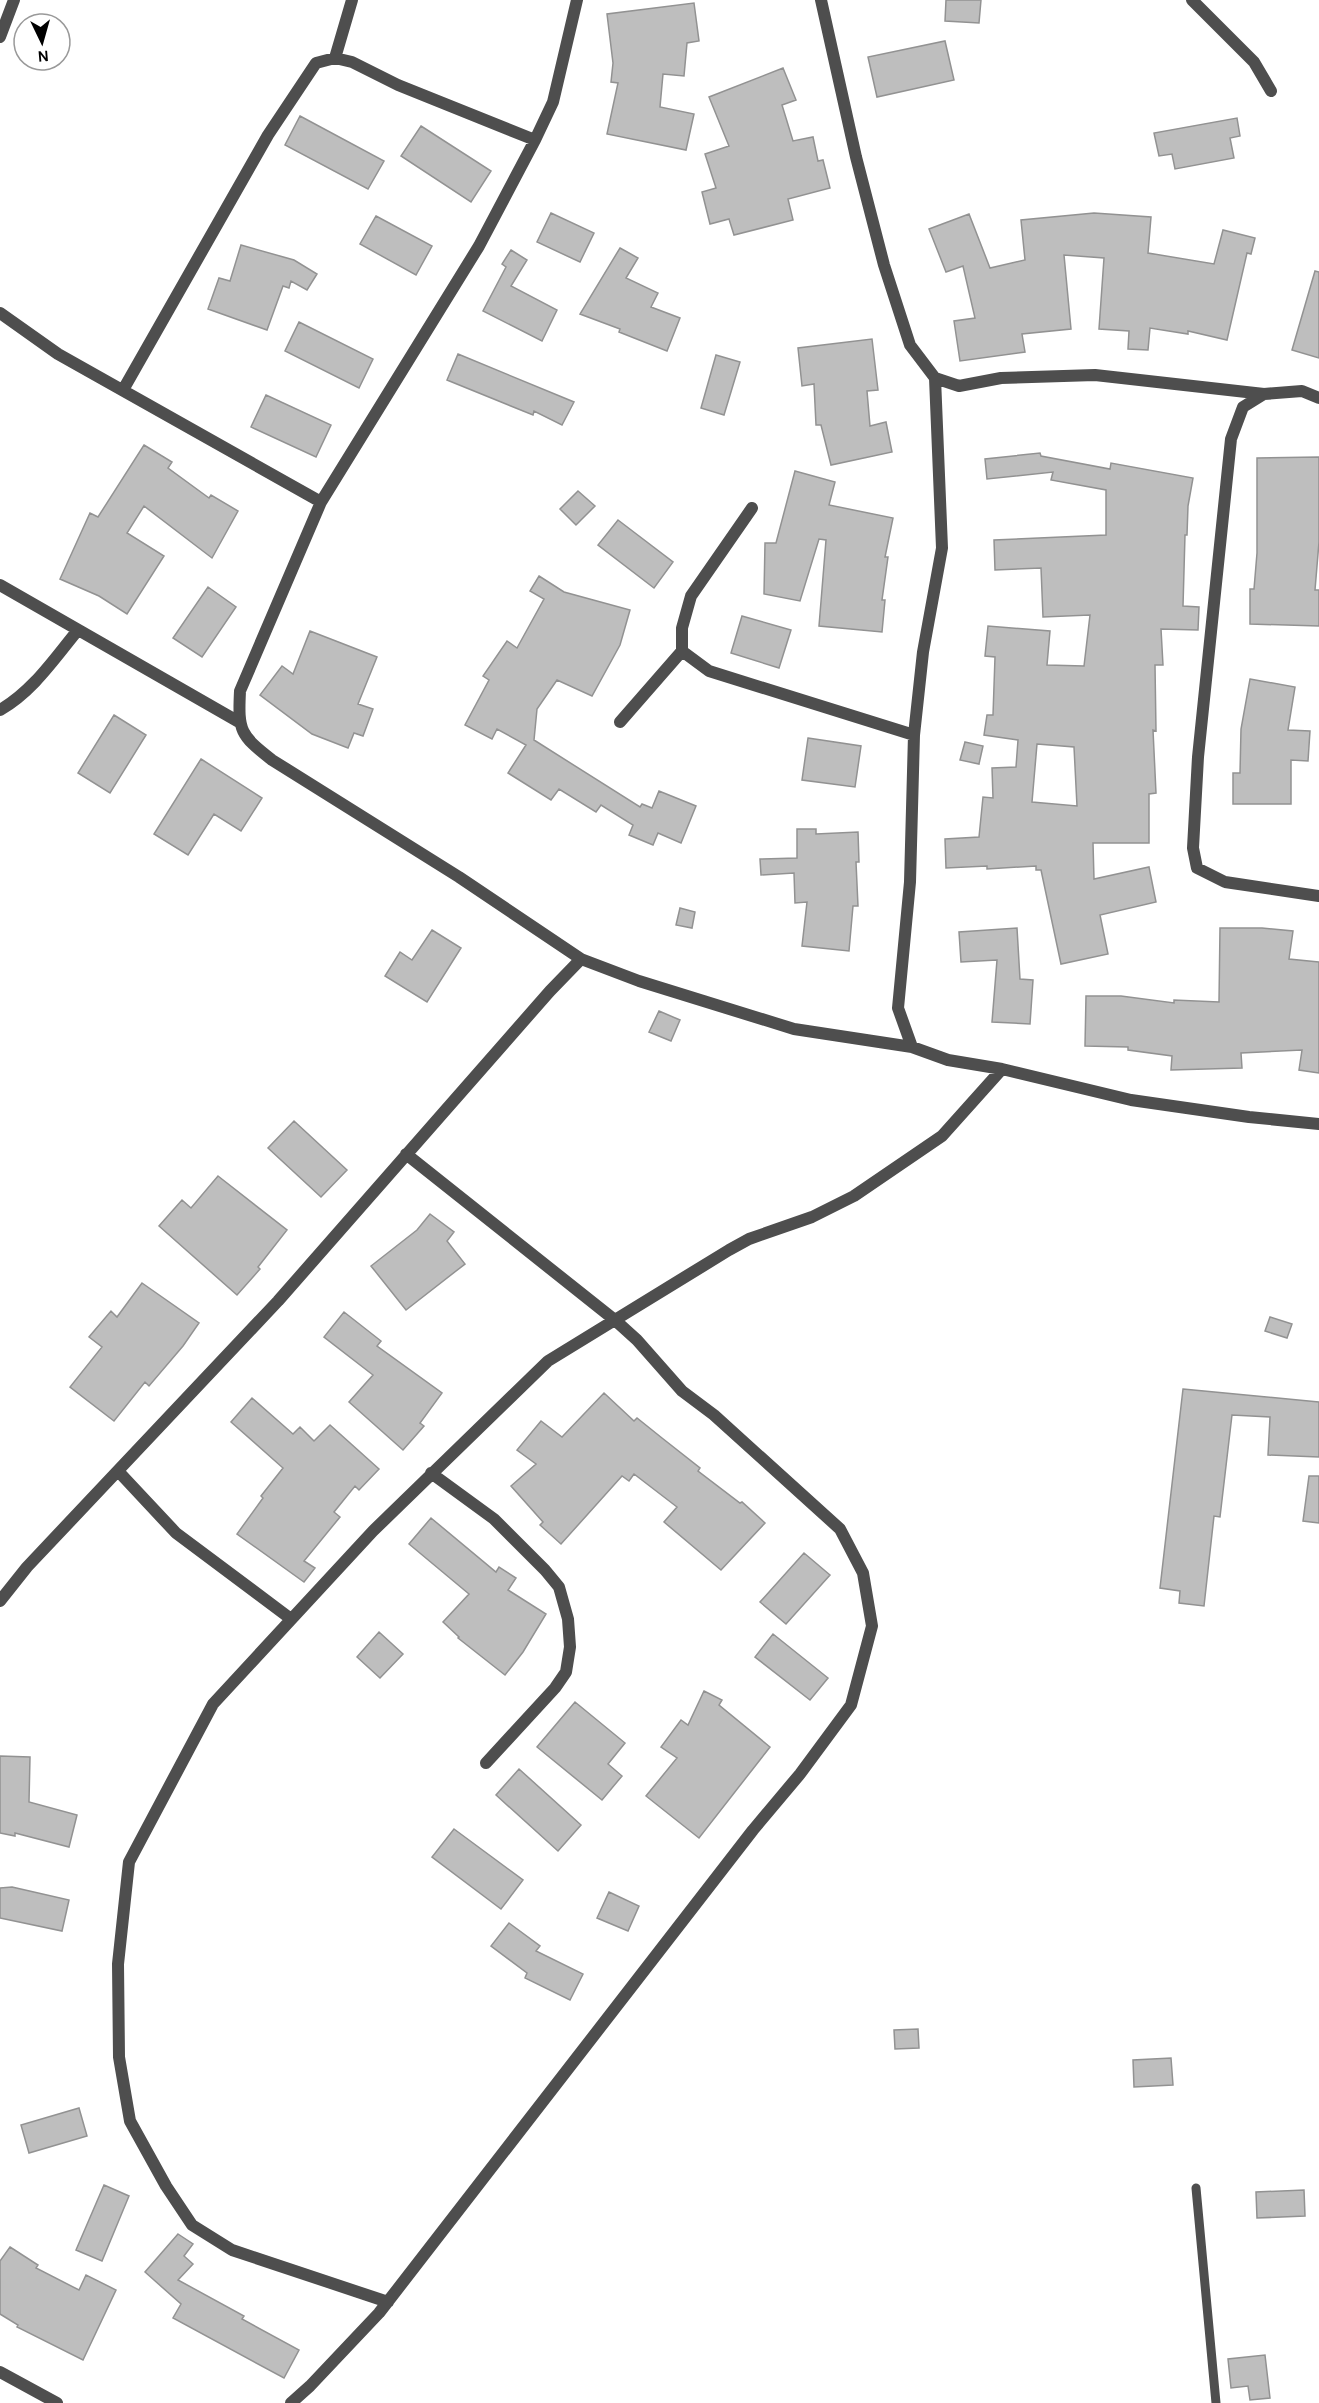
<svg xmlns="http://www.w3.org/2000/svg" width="1319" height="2403" font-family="Karla,sans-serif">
<rect width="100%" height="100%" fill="#fff"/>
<path fill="#bebebe" stroke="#929292" stroke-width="1.5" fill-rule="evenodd" d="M946,0H981L979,23L945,21Z
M694,3L699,41L687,43L684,76L663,74L660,107L694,114L686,150L607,134L618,83L611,82L613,63L607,14Z
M945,41L954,80L877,97L868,57Z
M783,68L796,100L782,105L793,141L813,137L818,161L823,160L830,188L788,199L793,220L734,235L729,219L710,224L702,192L716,188L705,154L729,146L709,97Z
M300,116L384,161L368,189L285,145Z
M1237,118L1240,136L1230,138L1234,158L1175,169L1172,154L1159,156L1154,133Z
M421,126L491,171L471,202L401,156Z
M551,213L594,233L580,262L537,242Z
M1094,213L1151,217L1148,253L1214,264L1223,230L1255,238L1251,254L1247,253L1227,340L1188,331V334L1150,328L1148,350L1128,349L1129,331L1099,329L1104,258L1064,255L1071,329L1022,334L1025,352L960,361L954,321L975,318L963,266L946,272L929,229L969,214L990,268L1025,260L1021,220Z
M376,216L432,246L416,275L360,244Z
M241,245L294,260L317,274L307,290L291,281L289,288L283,286L267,330L208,309L219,278L230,281Z
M620,248L638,258L626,278L658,293L651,307L680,318L667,351L619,332L620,329L580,314Z
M511,250L527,260L511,286L557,310L542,341L483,311L506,267L502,264Z
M1315,271L1319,272V358L1292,350Z
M299,322L373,359L359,388L285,351Z
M872,339L878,390L867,391L870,426L886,422L892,452L831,465L821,425H816L814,384L802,386L798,348Z
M458,354L574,402L562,425L534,411L533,415L447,380Z
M716,355L740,362L724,415L701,408Z
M266,395L331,425L316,457L251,427Z
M144,445L172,462L168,468L209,498L211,495L238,511L212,558L144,506L127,533L164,556L127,614L99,596L60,579L90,513L98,517Z
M1040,453L1041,456L1110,469L1111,463L1193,478L1188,506L1187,535H1185L1183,606L1199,607L1198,630L1161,629L1163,665H1155L1156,731L1153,730L1156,793L1149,794V843H1093L1094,879L1149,867L1156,902L1100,915L1108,954L1061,964L1041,870H1036V866L987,869V866L946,868L945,839L979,837L983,797L993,798L992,768L1016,767L1018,740L984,735L987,715H993L995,657L985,656L988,626L1050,631L1047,665L1084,666L1090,615L1043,617L1041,568L995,570L994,540L1106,535V490L1051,480L1053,472L987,479L985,459ZM1037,744L1074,747L1077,806L1032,802Z
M1319,457V542L1315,590H1319V626L1250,624V589H1254L1257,553V458Z
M795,471L835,482L829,505L893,518L885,557H888L882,600H885L882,632L819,626L826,540L819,539L800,601L764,594L765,543H776Z
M578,491L595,506L576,525L560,509Z
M618,520L673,562L654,588L598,545Z
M539,576L564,592L630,610L620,645L592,696L557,680L537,709L534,740L640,807L642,804L652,808L659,791L696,806L681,843L658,833L653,845L629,835L633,825L601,805L596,812L559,789L551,800L508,773L526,745L497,729L492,739L465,725L489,680L483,676L507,641L517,648L544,599L530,591Z
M208,587L236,607L202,657L173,638Z
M742,616L791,630L779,668L731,653Z
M310,631L377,657L358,704L373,709L363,736L354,733L348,748L312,734L260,695L282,666L293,674Z
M1250,679L1295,687L1288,730L1310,731L1308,761L1291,760V804H1233V773H1240L1241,729Z
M114,715L146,735L110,793L78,773Z
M808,738L861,746L855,787L802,780Z
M965,742L983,746L979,764L960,760Z
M201,759L262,798L241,831L214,814L188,855L154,834Z
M797,829H816V834L858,832L859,862H856L858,906H853L849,951L802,946L807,902L795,903L794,873L761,875L760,859L797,858Z
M680,908L695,912L692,928L676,925Z
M1017,928L1020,979L1033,980L1030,1024L992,1022L997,960L961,962L959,932Z
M1220,928H1262L1293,931L1289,959L1319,962V1073L1299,1070L1302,1050L1241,1053L1242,1068L1171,1070L1172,1056L1128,1050V1047L1085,1046L1086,996H1121L1174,1003V1000L1219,1002Z
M432,930L461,948L427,1002L385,976L400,952L412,960Z
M659,1011L680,1020L671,1041L649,1032Z
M294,1121L347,1170L321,1197L268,1148Z
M218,1176L287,1230L258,1267L260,1269L237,1295L159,1226L182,1200L191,1208Z
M430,1214L454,1232L447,1241L465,1264L406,1310L371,1266L417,1230Z
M142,1283L199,1323L183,1346L149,1386L145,1382L114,1421L70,1387L102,1347L89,1337L111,1311L117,1317Z
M344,1312L381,1341L377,1346L442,1393L420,1423L424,1426L403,1450L349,1402L373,1375L324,1337Z
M1270,1317L1292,1324L1287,1338L1265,1331Z
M1183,1389L1319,1402V1457L1268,1455L1270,1417L1232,1415L1220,1517L1214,1516L1204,1606L1179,1603L1180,1591L1160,1588Z
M604,1393L634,1421L637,1418L662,1438L700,1468L698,1471L740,1503L742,1502L765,1523L721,1570L664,1522L677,1507L634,1474L629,1481L622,1476L561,1544L540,1525L543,1522L511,1486L536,1464L517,1450L541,1421L562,1437Z
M252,1398L293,1434L300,1427L314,1441L330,1425L379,1469L359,1490L355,1486L334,1512L340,1517L304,1561L315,1568L304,1582L237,1534L263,1498L261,1496L283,1468L231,1422Z
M1309,1476H1319V1523L1303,1521Z
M431,1518L496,1572L499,1567L516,1578L508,1590L546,1614L523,1652L505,1675L458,1638L459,1637L443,1622L469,1594L409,1544Z
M804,1553L830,1575L786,1624L760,1602Z
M379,1632L403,1654L380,1678L357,1657Z
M773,1634L828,1678L810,1700L755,1657Z
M704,1691L722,1700L719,1705L770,1747L699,1838L646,1796L677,1758L661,1747L681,1720L688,1725Z
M575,1702L625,1743L608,1764L622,1776L602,1800L537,1747Z
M0,1756L30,1757L29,1802L77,1815L69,1847L15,1833V1836L0,1833Z
M519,1769L581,1825L558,1851L496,1795Z
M454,1829L523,1880L501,1909L432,1857Z
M12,1887L69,1900L62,1931L0,1918V1888Z
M609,1892L639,1906L628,1931L597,1918Z
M509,1923L540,1946L536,1951L583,1974L570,2000L525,1978L527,1973L491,1946Z
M918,2029L919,2048L895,2049L894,2030Z
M1171,2058L1173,2085L1134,2087L1133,2060Z
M79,2108L87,2136L29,2153L21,2125Z
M104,2185L129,2196L102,2261L76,2250Z
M1304,2190L1305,2216L1257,2218L1256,2192Z
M178,2234L193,2244L184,2256L193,2264L178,2280L244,2316L242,2319L299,2350L284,2378L173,2318L181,2304L145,2272Z
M10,2247L38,2265L36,2268L79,2290L86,2275L116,2290L83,2360L17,2327L18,2325L0,2314V2261Z
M1265,2355L1270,2398L1250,2400L1248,2386L1231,2388L1228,2359Z"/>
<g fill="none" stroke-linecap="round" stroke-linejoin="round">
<path stroke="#4e4e4e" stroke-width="9" d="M1196,2188L1216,2403"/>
<path stroke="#4e4e4e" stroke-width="12" d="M577,0L553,102L535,140L479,246L321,502L240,691C238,731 240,735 272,760L459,877L581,959L639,981L794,1029L912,1047L948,1060L1002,1069L1131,1100L1249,1117L1319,1124
M821,0L856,157L884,265L910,345L935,378L959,386L1001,378L1095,375L1264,394
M1192,0L1254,62L1271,91
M0,37L14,0
M335,58L352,0
M0,313L58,354L321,502
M123,390L268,135L316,63L335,58L352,62L398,85L535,140
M1319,398L1302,391L1264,394L1243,407L1231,439L1198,757L1193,848L1197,868L1225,882L1319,896
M752,508L691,596L682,628V651L709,671L914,735
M0,585L239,722
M0,710C33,691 54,659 78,630
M620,722L682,651
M912,1047L898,1008L910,882L914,735L923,652L942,548L935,378
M118,1471L176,1533L291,1619
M431,1473L494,1519L545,1570L559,1587L568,1619L570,1647L566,1672L555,1688L486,1763
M0,1601L27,1567L278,1301L550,991L581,959
M388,2302L232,2250L192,2225L166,2186L130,2121L119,2057L118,1964L129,1862L213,1704L373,1531L548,1361L729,1250L749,1239L812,1217L854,1196L942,1136L1002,1069
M0,2372L57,2403
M291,2403L310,2386L379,2313L753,1830L800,1774L851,1705L872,1626L863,1573L840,1529L714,1415L682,1391L637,1340L616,1321L406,1154"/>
</g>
<g transform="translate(42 42) rotate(175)"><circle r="28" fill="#ffffff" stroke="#999999" stroke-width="1.5"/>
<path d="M0-4.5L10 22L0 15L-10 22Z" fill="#000000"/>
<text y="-9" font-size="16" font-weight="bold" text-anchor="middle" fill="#000000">N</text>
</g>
</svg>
